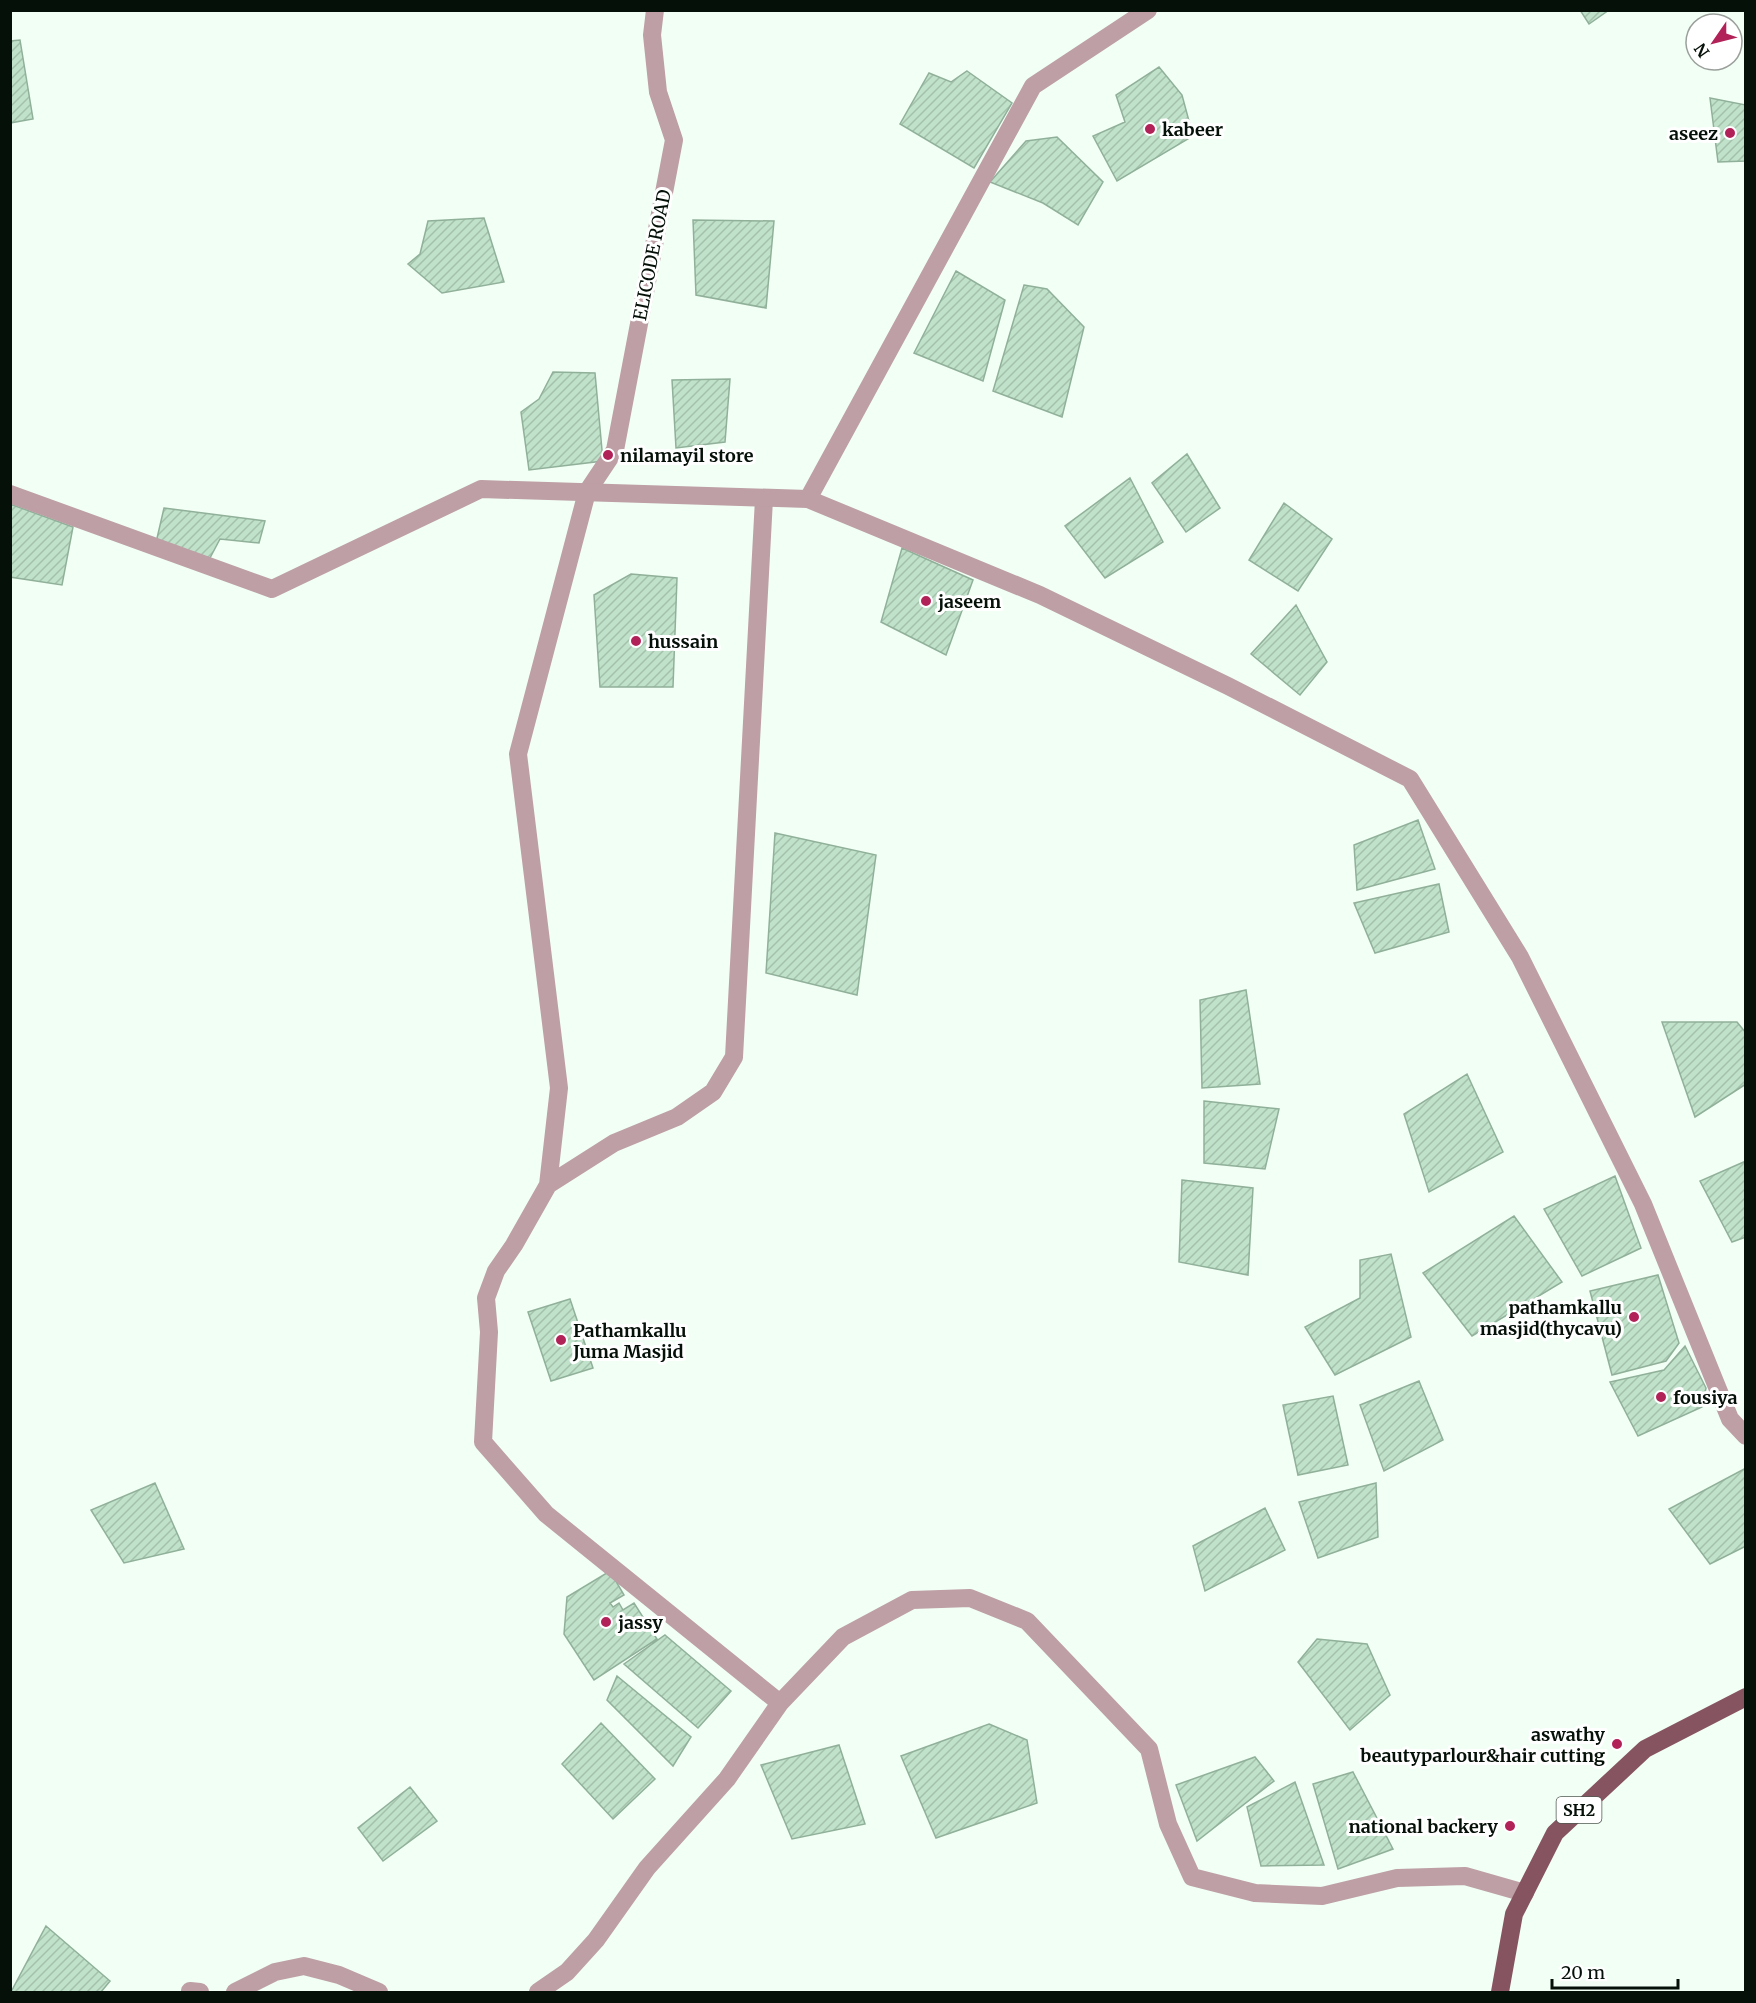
<svg xmlns="http://www.w3.org/2000/svg" width="1756" height="2003" font-family="Merriweather,serif">
<defs>
<pattern id="building-hatch" width="6" height="6" patternUnits="userSpaceOnUse" patternTransform="scale(1.5)"><rect width="6" height="6" fill="#c1e2ca"/><path d="M-1 1l2-2M0 6l6-6M5 7l2-2" fill="none" stroke="#a4c1ac"/></pattern>
</defs>
<rect width="100%" height="100%" fill="#f1fff5"/>
<path fill="url(#building-hatch)" stroke="#90b099" stroke-width="1.5" d="M1580,10H1609L1589,24Z
M20,40L33,119L10,123V41Z
M1159,67L1182,95L1193,136L1117,181L1093,136L1125,122L1116,95Z
M967,71L1012,103L974,168L900,124L929,73L951,82Z
M1710,98L1746,105V161L1718,162Z
M1057,137L1103,182L1078,225L1043,203L990,182L1026,141Z
M484,218L504,282L442,293L408,264L420,254L428,221Z
M693,220L774,221L766,308L696,295Z
M956,271L1005,300L983,381L914,353Z
M1024,285L1047,289L1084,327L1062,417L993,391Z
M553,372L595,373L603,461L529,470L521,412L539,399Z
M730,379L725,442L676,448L672,380Z
M1187,454L1220,508L1186,532L1152,483Z
M1130,478L1163,542L1105,578L1065,526Z
M1284,503L1332,539L1298,591L1249,560Z
M10,504L73,527L62,585L10,577Z
M164,508L265,521L259,543L220,539L210,558L155,547Z
M902,548L973,580L946,655L881,622Z
M631,574L677,578L673,687H600L594,595Z
M1296,605L1327,662L1300,695L1251,654Z
M1418,820L1435,869L1357,890L1354,845Z
M775,833L876,855L857,995L766,973Z
M1439,884L1449,932L1375,953L1354,903Z
M1246,990L1260,1084L1202,1088L1200,1000Z
M1662,1022H1737L1746,1033V1084L1695,1117Z
M1467,1074L1503,1152L1429,1192L1404,1114Z
M1204,1101L1279,1109L1265,1169L1204,1163Z
M1746,1161V1237L1732,1242L1700,1181Z
M1615,1176L1641,1248L1582,1276L1544,1209Z
M1182,1180L1253,1188L1248,1275L1179,1262Z
M1514,1216L1562,1282L1472,1336L1423,1273Z
M1391,1254L1411,1337L1335,1375L1305,1327L1360,1298V1260Z
M1658,1275L1679,1343L1666,1361L1612,1375L1590,1291Z
M570,1299L593,1368L551,1381L528,1312Z
M1685,1346L1706,1388L1702,1407L1638,1436L1610,1382L1664,1370Z
M1419,1381L1443,1440L1384,1471L1360,1405Z
M1333,1396L1348,1465L1298,1475L1283,1405Z
M1746,1468V1546L1710,1564L1669,1509Z
M155,1483L184,1549L124,1563L91,1510Z
M1376,1483L1378,1537L1318,1558L1299,1502Z
M1265,1508L1285,1550L1205,1591L1193,1546Z
M610,1571L624,1595L610,1603L613,1607L619,1603L623,1610L634,1603L657,1639L594,1680L564,1634L567,1597Z
M665,1635L731,1691L698,1728L624,1664Z
M1317,1639L1367,1644L1390,1695L1350,1730L1298,1662Z
M617,1676L691,1737L673,1766L607,1700Z
M601,1723L655,1779L613,1819L562,1764Z
M989,1724L1027,1740L1037,1803L936,1838L901,1756Z
M839,1745L865,1824L792,1839L761,1765Z
M1255,1757L1274,1781L1197,1841L1176,1785Z
M1353,1772L1393,1849L1338,1869L1313,1784Z
M1295,1782L1324,1865L1261,1866L1247,1807Z
M410,1787L437,1821L383,1861L358,1828Z
M46,1926L110,1981L101,1992H11Z"/>
<g fill="none" stroke-linecap="round" stroke-linejoin="round">
<path stroke="#bd9fa5" stroke-width="18" d="M655,10L652,35L658,92L674,140L615,450L587,492L518,754L559,1088L548,1185L514,1245L496,1271L486,1298L489,1332L483,1442L546,1514L780,1703
M808,499L1033,86L1148,10
M548,1185L614,1143L677,1117L713,1092L734,1057L764,499
M190,1991L200,1992
M235,1992L275,1972L304,1966L339,1975L379,1992
M538,1992L567,1972L596,1940L647,1868L727,1779L780,1703L843,1637L912,1600L970,1598L1027,1621L1149,1749L1168,1824L1192,1877L1255,1893L1322,1896L1397,1878L1465,1876L1525,1893"/>
<path stroke="#bd9fa5" stroke-width="18" d="M10,494L272,589L481,489L808,499L1040,595L1228,686L1410,779L1520,957L1643,1204L1730,1419L1746,1436"/>
<path stroke="#865460" stroke-width="18" d="M1500,1992L1514,1914L1555,1833L1645,1749L1746,1697"/>
</g>
<g fill="#b12258" stroke="#fff" stroke-width="2">
<circle cx="1150" cy="129" r="6"/>
<circle cx="1730" cy="133" r="6"/>
<circle cx="608" cy="455" r="6"/>
<circle cx="926" cy="601" r="6"/>
<circle cx="636" cy="641" r="6"/>
<circle cx="1634" cy="1317" r="6"/>
<circle cx="561" cy="1340" r="6"/>
<circle cx="1661" cy="1397" r="6"/>
<circle cx="606" cy="1622" r="6"/>
<circle cx="1617" cy="1744" r="6"/>
<circle cx="1510" cy="1826" r="6"/>
</g>
<g text-anchor="middle" dominant-baseline="central" stroke-width="6" stroke-linejoin="round" paint-order="stroke">
<rect fill="#fff" stroke="#505852" stroke-width="1.5" x="1556.5" y="1797" width="45" height="26" rx="4.5"/>
<g font-size="16" font-weight="bold" fill="#051008">
<text x="1579" y="1810">SH2</text>
</g>
<g font-size="18" font-weight="bold" fill="#051008" stroke="#fff" text-anchor="start">
<text x="1162" y="129">kabeer</text>
<text x="1718" y="133" text-anchor="end">aseez</text>
<text x="620" y="455">nilamayil store</text>
<text x="938" y="601">jaseem</text>
<text x="648" y="641">hussain</text>
<text x="1622" y="1307" text-anchor="end">pathamkallu<tspan x="1622" dy="21">masjid(thycavu)</tspan></text>
<text x="573" y="1330">Pathamkallu<tspan x="573" dy="21">Juma Masjid</tspan></text>
<text x="1673" y="1397">fousiya</text>
<text x="618" y="1622">jassy</text>
<text x="1605" y="1734" text-anchor="end">aswathy<tspan x="1605" dy="21">beautyparlour&amp;hair cutting</tspan></text>
<text x="1498" y="1826" text-anchor="end">national backery</text>
</g>
<g font-size="18" fill="#051008" stroke="#fff">
<text transform="translate(652 255) rotate(-79)">ELICODE ROAD</text>
</g>
</g>
<rect width="1756" height="2003" fill="none" stroke="#051008" stroke-width="24"/>
<g transform="translate(1714 42) rotate(235)"><circle r="28" fill="#ffffff" stroke="#9b9f9c" stroke-width="1.5"/>
<path d="M0-4.5L10 22L0 15L-10 22Z" fill="#b12258"/>
<text y="-9" font-size="16" font-weight="bold" text-anchor="middle" fill="#051008">N</text>
</g>
<path d="M1552 1979v9h126v-9" fill="none" stroke="#051008" stroke-width="3"/>
<text x="1561" y="1979" font-size="18" fill="#051008" stroke="#ffffff" stroke-width="4.5" paint-order="stroke">20 m</text>
</svg>
